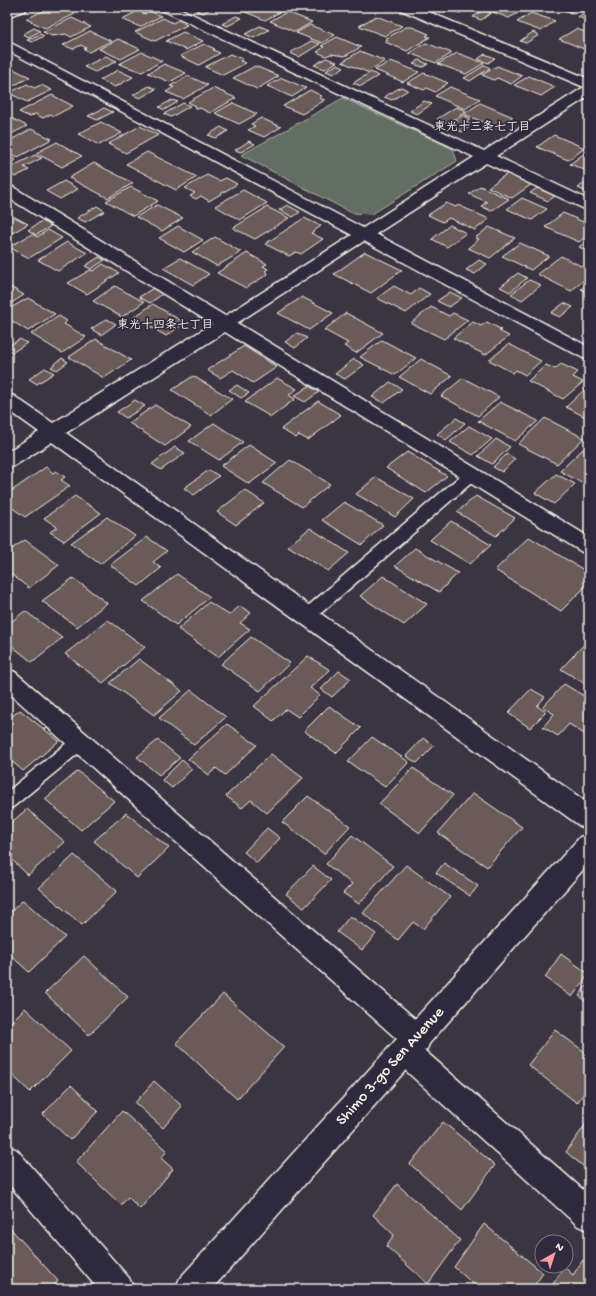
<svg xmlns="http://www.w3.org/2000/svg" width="596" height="1296" font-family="'Gochi Hand','Klee One',sans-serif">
<rect width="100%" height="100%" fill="#3b3442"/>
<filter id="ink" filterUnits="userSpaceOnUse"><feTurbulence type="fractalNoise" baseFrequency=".025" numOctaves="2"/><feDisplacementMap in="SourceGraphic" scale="8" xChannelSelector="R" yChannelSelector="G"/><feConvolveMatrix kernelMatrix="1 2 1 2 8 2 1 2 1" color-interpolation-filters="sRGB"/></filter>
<g filter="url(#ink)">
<path fill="#646e62" stroke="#acb0a5" d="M343,98L453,149L457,161L372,214L352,213L241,155Z"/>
<path fill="#6b5a58" stroke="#f4f1e8" d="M51,7H58L75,14L45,28L26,19Z
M203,7H214L203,13L196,11Z
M250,7H272L282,11L265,20L243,11Z
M450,7H469L460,13L448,8Z
M491,7H519L513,11L518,13L509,18L487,10Z
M557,7H585L574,14Z
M483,10L491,13L481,20L473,17Z
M589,10V21L578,17Z
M138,11L145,14L150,11L161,16L140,27L122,19Z
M287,12L312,22L295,32L270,21Z
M531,13L555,21L541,31L517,22Z
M236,16L242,18L228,26L222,24Z
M376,16L402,26L385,36L359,26Z
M72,18L91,27L71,37L66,34L52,36L43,32Z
M163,18L173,23L178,20L187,25L155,41L135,32Z
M310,25L335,35L322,43L296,33Z
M260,26L269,30L254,38L245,34Z
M406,27H412L429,34L426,36L430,37L407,51L385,42L388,40L385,39Z
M34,28L40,31L29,37L23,34Z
M576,29L589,33V51L559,39Z
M90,31L111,41L89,52L84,49L86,48L81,45L73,49L63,45Z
M183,32L203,41L186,50L166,41Z
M533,32L539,35L526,43L520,41Z
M40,34L44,36L32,42L27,40Z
M337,37L361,47L345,56L331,54L326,56L317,52L324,47L321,46Z
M118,39L140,49L121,59L99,49Z
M311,41L320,44L299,57L290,53Z
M426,43L452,53L436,63L409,53Z
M204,44L215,49L213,50L220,53L199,65L180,56Z
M360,51L385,61L367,72L342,62Z
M142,52L162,61L142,72L119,64Z
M457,53L484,63L466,74L438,64Z
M230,54L243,59L240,61L246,63L223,75L205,67Z
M485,54L495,58L488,63L478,59Z
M106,56L117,61L95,72L84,67Z
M326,58L337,62L325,69L314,65Z
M419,60L428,64L423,67L413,64Z
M391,61L419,72L403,82L375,70Z
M164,64L186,73L170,82L148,73Z
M338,64L344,67L333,74L326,71Z
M485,65L490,68L470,81L464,78Z
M255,66L279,76L257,89L233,78Z
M497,66L522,76L511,84L497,78L494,80L482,75Z
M13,69L30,77L13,86L7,84V70Z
M118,70L133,77L115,87L100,80Z
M371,72L378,76L361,86L353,83Z
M424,73L448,83L435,92L427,88L424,90L407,83Z
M188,76L208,85L183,99L166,92L174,87L170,86Z
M529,76L555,87L541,96L514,85Z
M282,78L306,88L292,97L267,86Z
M27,84L34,88L41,85L52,90L27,102L9,93Z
M149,86L156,89L140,98L133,95Z
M401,87L408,90L392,100L384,97Z
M450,87L480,99L465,109L435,96Z
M213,88L236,98L210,113L200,108L198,109L194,107L196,106L188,102Z
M310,90L322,96L319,98L325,100L302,114L283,106Z
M52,95L73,106L54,116L51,114L43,118L35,114L30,117L19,112Z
M172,100L178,102L164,110L159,107Z
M424,101L432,104L417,114L410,111Z
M183,103L190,106L171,117L164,114Z
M233,103L257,114L239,124L215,113Z
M480,103L513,117L497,128L464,114Z
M456,107L466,111L448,123L437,119Z
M104,108L113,112L97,120L88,116Z
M463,115L471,119L466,122L472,125L462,132L448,126Z
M7,116L27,126L7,136Z
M261,118L281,127L264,137L248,130L255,126L251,124Z
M101,122L122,133L99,145L78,134Z
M140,126L158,135L126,153L108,144Z
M221,127L228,131L216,138L208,135Z
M31,129L52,139L18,157L7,152V142Z
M554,135L585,148L568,160L537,147Z
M249,141L255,144L241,152L235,150Z
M57,142L82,156L62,167L36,153Z
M589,150V172L570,164Z
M147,152L197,177L176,190L126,164Z
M7,155L16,160L7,165Z
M35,155L42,158L24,167L29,170L15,177L7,172V169Z
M94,163L133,183L108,198L69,178Z
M508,173L532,184L512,198L488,187Z
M207,175L219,181L226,178L237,184L209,201L201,196L196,199L190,196L195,193L185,188Z
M589,179V193L578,188Z
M64,181L78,189L60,199L46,191Z
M480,186L509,199L491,211L481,206L487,202L469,194Z
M131,187L158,201L133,216L106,201Z
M537,188L555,196L548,201L530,193Z
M243,190L267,203L240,220L215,206Z
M522,198L547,209L532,220L507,209Z
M446,203L456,207L458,205L489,219L475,230L449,218L443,222L428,215Z
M157,205L183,218L162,231L136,217Z
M287,205L300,212L293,217L279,210Z
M97,206L105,211L85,222L77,218Z
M267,207L289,218L255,239L233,228Z
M7,213L28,224L7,236Z
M563,213L588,224L585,226L589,228V234L579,242L545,227Z
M304,218L321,226L311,233L323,239L301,254L296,252L289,256L265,244Z
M42,221L51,226L36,235L28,230Z
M450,225L466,233L447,247L432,239Z
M178,226L203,240L184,252L159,238Z
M489,227L515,238L490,258L468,248L479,239L475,238Z
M48,230L62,238L29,258L9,247L32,234L37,237Z
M215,237L241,252L217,266L192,252Z
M589,239V252L579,247Z
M67,242L87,253L58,271L38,260Z
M520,243L549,256L531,270L502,256Z
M365,252L402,270L371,293L334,274Z
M247,253L267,264L263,266L268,269L265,271L268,274L246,288L217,273Z
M561,256L589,270V276L571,291L537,274Z
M99,257L105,260L91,269L85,266Z
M180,258L209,274L193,285L163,268Z
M479,260L487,264L475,274L466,270Z
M103,264L119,273L87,294L68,283L90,270L93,271Z
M518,273L527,278L510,292L500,287Z
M529,280L541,285L522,300L511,294Z
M589,282V293L581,289Z
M7,285L24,295L7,306Z
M115,286L144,302L122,317L93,301Z
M394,286L411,295L419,288L430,294L406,313L377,298Z
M155,287L164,293L150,303L139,297Z
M450,292L462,298L449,307L437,301Z
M302,297L333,313L309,330L278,313Z
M28,298L55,314L28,331L7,318V310Z
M564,303L573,307L560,317L551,313Z
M153,304L185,323L166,336L134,317Z
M431,307L449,316L453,313L468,320L444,339L411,323Z
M346,313L383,333L356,353L344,346L348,343L324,330Z
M59,316L67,321L64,324L86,337L62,353L31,334Z
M107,319L116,324L101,335L91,329Z
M473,322L481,326L487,322L502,330L499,331L509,336L485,355L453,338Z
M297,333L307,338L295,348L285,342Z
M20,339L27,343L7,356V347Z
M96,339L131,360L104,378L69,357Z
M382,340L416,358L395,375L360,357Z
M509,344L541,361L525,375L516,370L513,373L489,360Z
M244,346L277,367L253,383L233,370L220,378L207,370Z
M62,358L68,362L57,370L51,367Z
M354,359L364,365L345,379L335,374Z
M421,359L452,376L430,394L399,377Z
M561,364L578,372L573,377L583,382L563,399L528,381L546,365L555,369Z
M45,368L54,373L37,384L29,379Z
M193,376L232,399L211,415L172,390Z
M277,378L297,389L289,395L295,399L271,417L245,402Z
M463,378L499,397L478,416L441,396Z
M390,382L402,389L384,403L372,397Z
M237,385L249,393L241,398L229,390Z
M309,386L319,392L305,402L294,396Z
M584,390L589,392V419L566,407Z
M135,400L145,406L126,418L117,412Z
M318,401L341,415L308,440L299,435L296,438L281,429Z
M500,402L538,421L515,441L478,421Z
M155,405L191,427L165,446L129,423Z
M456,418L465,423L446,440L437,434Z
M545,418L584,438L557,464L518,444Z
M214,423L243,442L219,460L189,441Z
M469,426L492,439L473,455L450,442Z
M496,439L510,447L492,464L478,456Z
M249,445L277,463L249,484L221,466Z
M175,447L185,453L161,470L152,464Z
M583,449L589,452V487L560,471Z
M407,452L447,476L426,493L386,468Z
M507,454L515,459L502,472L493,467Z
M290,460L330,484L302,507L263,483Z
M46,467L53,473L56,471L65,477L61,480L70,486L25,517L7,504V494Z
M209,470L219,476L194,495L184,488Z
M556,474L575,484L554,504L535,493Z
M376,477L414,499L395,517L356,494Z
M245,490L264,503L236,525L217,512Z
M75,496L101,513L64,541L50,532L57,527L44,518Z
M476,496L515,518L496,536L457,512Z
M344,502L383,525L362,545L322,520Z
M107,517L135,536L100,564L71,543Z
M451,521L491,545L470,564L430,540Z
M310,528L349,553L328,571L288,546Z
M147,537L167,551L153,562L161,568L139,586L110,565Z
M529,537L589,573V583L561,611L495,570Z
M25,540L59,565L29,588L7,571V552Z
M415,548L458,573L439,592L395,566Z
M177,574L210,597L176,625L143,601Z
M383,576L427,604L404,625L360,596Z
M73,578L107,603L77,627L42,601Z
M209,602L229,615L240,606L251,613L240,623L250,629L218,657L178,629Z
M25,611L62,638L32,662L7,642V625Z
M108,620L145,647L103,683L65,654Z
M251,637L290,663L260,691L221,664Z
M589,639V683L587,685L561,669Z
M308,656L330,670L310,688L320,695L298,717L286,709L273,721L254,706Z
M139,659L182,691L154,715L110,683Z
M339,671L351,679L332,697L321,689Z
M564,684L589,699V737L569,724L558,736L543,727L554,714L543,707Z
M531,689L545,697L537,706L546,712L530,728L508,713Z
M191,690L226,717L194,745L159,718Z
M329,706L361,728L336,753L304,731Z
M20,710L59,741L23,771L7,757V720Z
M227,724L257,745L225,775L216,768L209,775L188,759Z
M372,737L409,762L385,787L348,762Z
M423,738L434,746L417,763L406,756Z
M158,740L180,758L159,775L137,757Z
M271,754L303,778L267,813L251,800L242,808L226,796Z
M182,760L192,769L172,788L162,780Z
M413,768L453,795L420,833L379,804Z
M78,771L114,801L81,830L45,799Z
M473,793L522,827L487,867L438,833Z
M308,796L350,826L324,854L282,822Z
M27,809L65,842L28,875L7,855V826Z
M126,813L169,848L137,878L94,841Z
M267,828L280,838L257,863L244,852Z
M352,835L393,866L359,904L343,893L352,884L326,864Z
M74,855L117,891L82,925L39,888Z
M444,863L478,886L470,896L436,873Z
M406,865L450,897L423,929L413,922L398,940L363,913Z
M313,866L331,880L304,908L286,894Z
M23,900L65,937L29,972L7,952V915Z
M350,916L376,934L362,950L337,932Z
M561,954L589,974L572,997L545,977Z
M84,956L128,997L89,1035L45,993Z
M589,982V1004L579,996Z
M223,994L284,1047L237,1099L176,1043Z
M25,1008L71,1051L30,1092L7,1070V1026Z
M555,1030L589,1055V1086L577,1103L528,1065Z
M154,1081L182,1106L163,1128L135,1103Z
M71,1085L98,1111L70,1140L43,1114Z
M122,1111L167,1151L161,1158L173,1169L140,1209L128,1197L121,1205L76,1162Z
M443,1122L495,1165L462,1210L410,1164Z
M586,1124L589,1126V1171L566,1152Z
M397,1184L460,1240L428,1284L386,1246L394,1235L373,1215Z
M484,1224L543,1273L532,1289H479L454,1267Z
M11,1229L58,1281L51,1289H7V1233Z
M583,1260L589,1264V1289H550L564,1267L573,1275Z"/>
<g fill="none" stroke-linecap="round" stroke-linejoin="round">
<defs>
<path id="service" d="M471,470L476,471L478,475L476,479L313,620L307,622L301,620L299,616L301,612L466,471Z
M80,735L86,737L88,742L86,747L13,807L7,810V792L74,737Z"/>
<path id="minor" d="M10,7H27L26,10L7,17V8Z
M161,7H177L484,151L584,87L401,10L400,7H417L589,79V96L496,156L589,200V211L486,163L376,234L589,347V360L583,358L364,241L237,323L589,537V555L582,552L225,332L66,433L589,804V829L580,826L52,442L14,466L7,468V452L39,432L7,409V394L14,396L53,423L212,324L7,197V185L13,187L225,316L352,235L7,50V41L363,228L474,157L162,10Z
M7,669L15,672L427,1029L431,1039L427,1049L424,1050L589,1195V1230L578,1226L395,1061L391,1051L395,1041L398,1040L7,691Z
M7,1145L17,1150L129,1278L134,1289H98L7,1182Z"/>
<path id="tertiary" d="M589,834V863L212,1289H175L180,1278L580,837Z"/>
</defs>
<use href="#service" stroke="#f4f1e8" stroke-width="3"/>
<use href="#minor" stroke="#f4f1e8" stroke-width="3"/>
<use href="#tertiary" stroke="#f4f1e8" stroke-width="3"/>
<use href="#service" fill="#2f2a3d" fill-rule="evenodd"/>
<use href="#minor" fill="#2f2a3d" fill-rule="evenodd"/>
<use href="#tertiary" fill="#2f2a3d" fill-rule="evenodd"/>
</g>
</g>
<g text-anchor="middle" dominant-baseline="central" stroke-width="3.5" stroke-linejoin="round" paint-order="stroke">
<g font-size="12" font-weight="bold" fill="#f4f1e8" stroke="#2f2a3d">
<text x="482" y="128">東光十三条七丁目</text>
<text x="165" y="326">東光十四条七丁目</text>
</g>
<g font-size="16" fill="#f4f1e8" stroke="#2f2a3d">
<text transform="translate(391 1067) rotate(-48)">Shimo 3-go Sen Avenue</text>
</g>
</g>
<rect width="596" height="1296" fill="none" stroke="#2f2a3d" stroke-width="24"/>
<rect x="12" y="12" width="572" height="1272" fill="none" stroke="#f4f1e8" stroke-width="1.5" filter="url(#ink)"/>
<g transform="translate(554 1254) rotate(39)"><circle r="19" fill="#2f2a3d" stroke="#7e7a81"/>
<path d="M0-3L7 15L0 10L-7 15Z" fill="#ff9aa2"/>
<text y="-6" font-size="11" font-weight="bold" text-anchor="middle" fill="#f4f1e8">N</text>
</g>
</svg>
